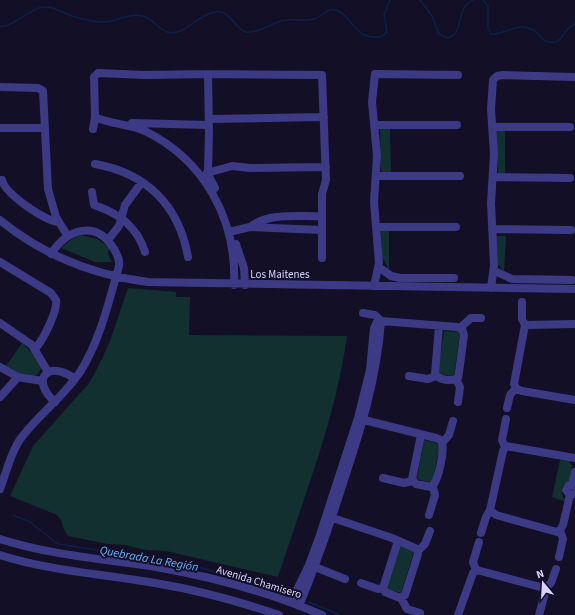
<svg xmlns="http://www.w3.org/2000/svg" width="575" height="615" font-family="'Source Sans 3',sans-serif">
<rect width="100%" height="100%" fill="#130f26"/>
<path fill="#12302f" d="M380,128H390L391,172L384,173L381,170Z
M505,130V174H498L496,131Z
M389,230V270L382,257L381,232L382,230Z
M80,235L97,239L109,247L108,255L112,262H95L61,248L73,238Z
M496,236H506L504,272L498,264Z
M128,288L176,292V297H190L189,335L347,336C336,418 303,499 278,577L166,551L146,550L125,545L108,544L68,536C62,530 64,521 57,515L10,496L33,446L90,382L102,359L111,338Z
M444,331L460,332L454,376L438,374Z
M22,343L39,360L42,368L36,376L19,373L6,366Z
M424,440L440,444L432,483L420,480L417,478Z
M560,460L569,461L572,466L570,482C558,486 561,493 566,502L552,497Z
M399,546L414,551L401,593L386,589Z"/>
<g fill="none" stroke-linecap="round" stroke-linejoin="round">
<path stroke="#0c2248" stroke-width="1.5" d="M420,0L432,16L439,34L447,38C466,33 454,9 473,0
M483,0L488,6V28L491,34C506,35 518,21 533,30C538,32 540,38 545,41C565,47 559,31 575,24
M0,26C12,29 29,8 44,7C54,6 63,13 72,16C82,19 92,22 102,22C116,23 129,12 143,16C154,19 160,32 171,33C187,33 199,14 215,12C231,9 233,28 246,32C256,34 271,24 281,21C292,18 305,22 314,19C321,17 325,11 332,9C352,12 352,38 376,37C381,37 383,36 387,32L384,15L390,0
M13,515L30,522L58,544L191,565L251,582L290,595
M309,602L340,615"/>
<path stroke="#3d3a85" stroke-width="8" d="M0,87L38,88L43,91L48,189L56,217L67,235
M95,117C109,124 129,124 145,131C204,160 237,219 234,285
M209,119L324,117
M132,123L209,125
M376,125H457
M493,127H570
M0,128H45
M93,129L95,117L94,77L98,73L145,75L208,74L322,75L326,180L322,194V258
M95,164C146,173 179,205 188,257
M207,173L215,188
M207,173L232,166L250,168L326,167
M376,176H460
M206,177L208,170L209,133L208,74
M493,177L570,178
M2,180C5,194 44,220 58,222
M92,192L94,205C118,213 137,226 145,252
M0,220C43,255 92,275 148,282L575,289
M250,227C269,212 300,217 322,216
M377,227H456
M492,229L571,230
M229,232L250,227L322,230
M108,240L119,226L125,205L142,182
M236,244L244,268L245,285
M0,262L51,293L56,300C58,311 43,340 35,349
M383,270L391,276L400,278H454
M497,272L512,279L572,280
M374,286L379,263L374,202L377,155L372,102L375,74L458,75
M491,288L494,265L491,203L494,154L491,109L493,80L497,76L503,75L574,77
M522,302V319L525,325
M363,313L375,315L381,321L457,327L462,329L464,335L459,372L458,378C451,382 439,380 435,374L439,326
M0,323L32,345L48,372
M575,324L525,325L514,384L517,389L522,391L575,400
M460,328L471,318H481
M0,367L18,377L42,381
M409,376L428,379L436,376
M456,379L460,387L458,402
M0,397L18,377
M55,402C29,379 49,359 75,379
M507,408L510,395L516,388
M360,419L436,438L441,440C446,447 438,484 431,487L416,484L412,479L421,435
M443,442L449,435L453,421
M505,447L502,440L506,419
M383,478L404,483L413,481
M572,485L575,472
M0,489C6,473 10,455 19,441C36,416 63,398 80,372C100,341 109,301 119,266C120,259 117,255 114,249C96,219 67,229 51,254
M575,494L570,495L566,490L569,485L575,486
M570,495L563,525L560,530L557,532L496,515L490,510L503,451L506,446L575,458
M429,515L435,495L433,487
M327,516L392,538L417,549L418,554L405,595L400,598L385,592L383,588L398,541
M481,533L486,517L490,510
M0,539C50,555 103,559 156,567C213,577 269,592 322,615
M418,551L425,544L430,531
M0,555C50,571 103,574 155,583C197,590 238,601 279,615
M559,557L563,539L560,530
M310,565L345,579
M476,570L473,562L479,542
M361,583L378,589L383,588
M544,589L551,583L556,569
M401,598L407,609L420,613
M291,602L309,565L319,538L358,418L370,370L374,328L377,322L381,321
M299,606C316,565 330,524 343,483C361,429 377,378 381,321
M458,615L473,573L477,570L544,588L545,593L539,615"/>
</g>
<g text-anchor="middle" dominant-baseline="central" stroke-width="4" stroke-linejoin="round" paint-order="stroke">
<g font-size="11" fill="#d9d4ff" stroke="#130f26">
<text x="280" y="274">Los Maitenes</text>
<text transform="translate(259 582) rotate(17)">Avenida Chamisero</text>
</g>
<g font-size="12" font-style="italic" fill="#62b6ff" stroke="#130f26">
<text transform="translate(149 559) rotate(10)">Quebrada La Región</text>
</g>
</g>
<g transform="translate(543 583) rotate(342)" stroke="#130f26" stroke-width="3" paint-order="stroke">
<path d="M0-3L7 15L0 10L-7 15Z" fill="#d9d4ff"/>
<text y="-6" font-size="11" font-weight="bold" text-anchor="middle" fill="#d9d4ff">N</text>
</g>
</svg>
